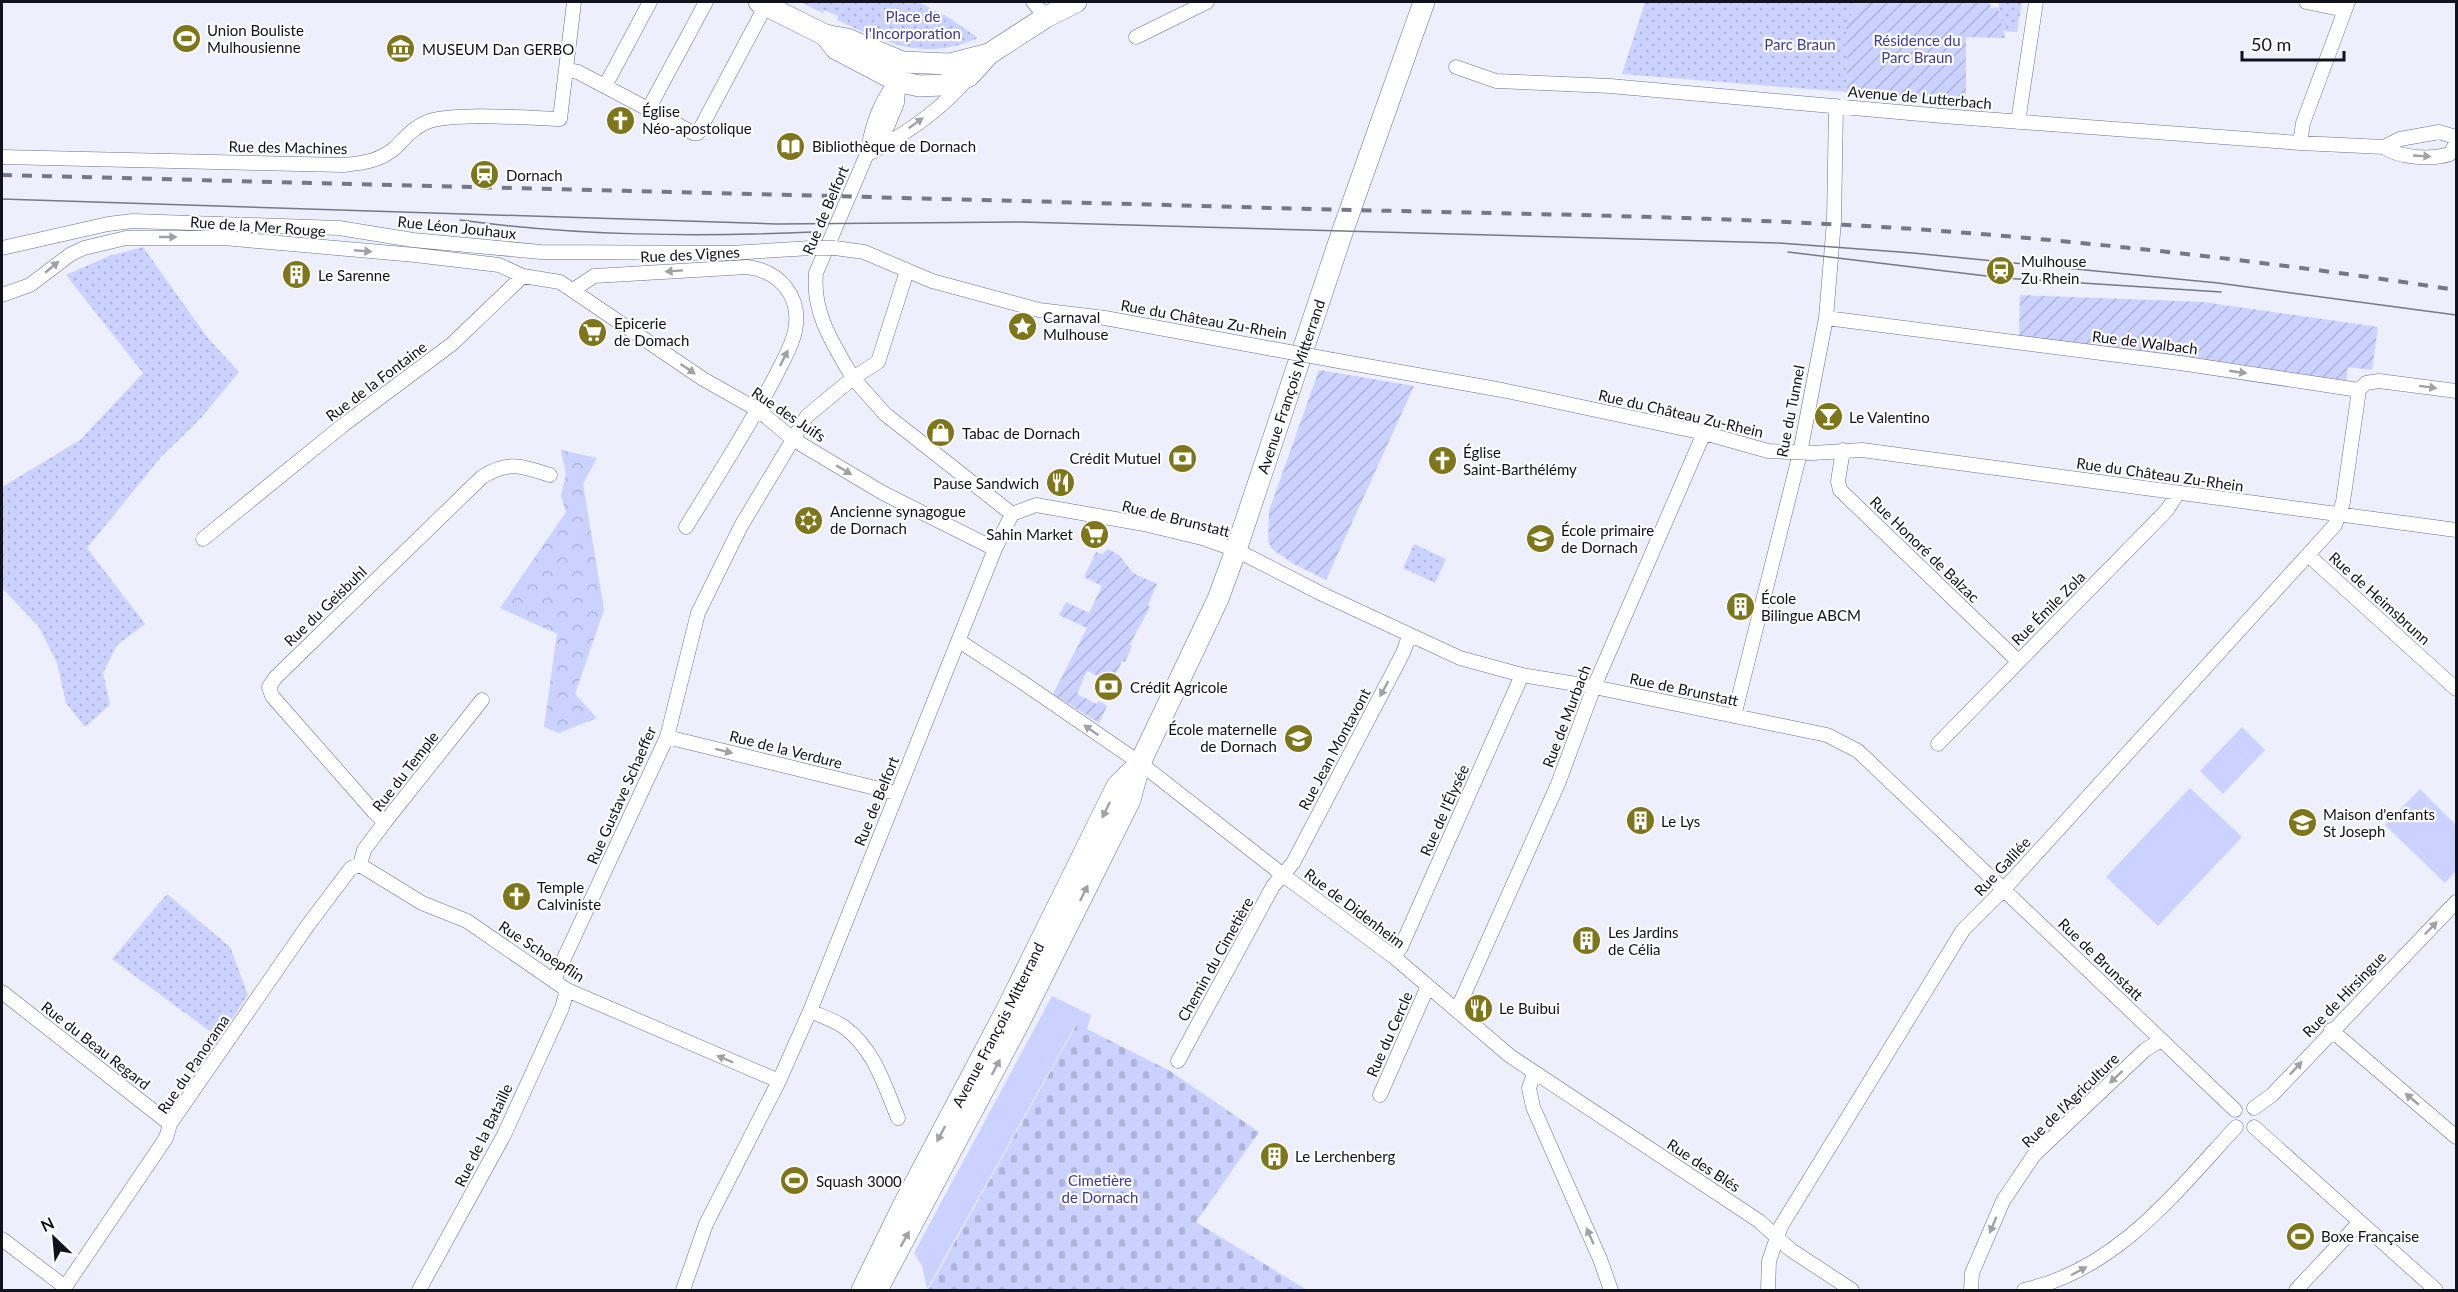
<svg xmlns="http://www.w3.org/2000/svg" width="2458" height="1292" font-family="Lato,sans-serif">
<defs>
<pattern id="forest-crowns" width="20" height="18" patternUnits="userSpaceOnUse" patternTransform="scale(1.5)"><rect width="20" height="18" fill="#ccd2ff"/><path d="M2 6a3 3 0 1 1 6 0M12 15a3 3 0 1 1 6 0" fill="none" stroke="#aeb3da"/></pattern>
<pattern id="cemetery-stones" width="16" height="16" patternUnits="userSpaceOnUse" patternTransform="scale(1.5)"><rect width="16" height="16" fill="#ccd2ff"/><path d="M2 7V4a2 2 0 0 1 4 0v3zM10 15v-3a2 2 0 0 1 4 0v3z" fill="#aeb3da"/></pattern>
<pattern id="park-dots" width="8" height="8" patternUnits="userSpaceOnUse" patternTransform="scale(1.5)"><rect width="8" height="8" fill="#ccd2ff"/><path d="M2 2h.1M6 6h.1" fill="none" stroke="#aeb3da" stroke-width="1.8" stroke-linecap="round"/></pattern>
<pattern id="garden-furrows" width="10" height="10" patternUnits="userSpaceOnUse" patternTransform="scale(1.5)"><rect width="10" height="10" fill="#ccd2ff"/><path d="M-1 1l2-2M0 10L10 0M9 11l2-2" fill="none" stroke="#aeb3da"/></pattern>
</defs>
<rect width="100%" height="100%" fill="#edeffd"/>
<path fill="#ccd2ff" d="M2242,727L2265,750L2223,794L2200,771Z
M2190,788L2242,837L2158,926L2106,877Z
M2420,789L2456,825V871L2445,883L2385,825Z
M1052,996L1091,1015L1087,1029L1076,1024L927,1289L922,1266L914,1253Z"/>
<path fill="url(#forest-crowns)" d="M561,450L597,458L583,484L604,610L575,694L597,718L559,733L544,727L557,634L500,608L566,512L561,496L566,474Z"/>
<path fill="url(#cemetery-stones)" d="M1077,1024L1170,1071L1259,1132L1196,1222L1307,1290H928Z"/>
<path fill="url(#park-dots)" d="M803,2H918L948,17L978,38C924,62 886,43 837,20L838,16L824,10L823,13L802,3Z
M1645,2H1858L1846,26L1847,92L1622,74Z
M1998,2H2022L2017,32L2003,31Z
M143,247L207,337L239,372L200,419L161,457L87,548L145,624L117,645L103,673L110,705L85,727L66,703L57,663L39,627L2,588V487L80,440L143,373L66,275L109,256Z
M1414,544L1446,559L1435,583L1403,568Z
M167,894L230,947L248,995L219,1038L112,959Z"/>
<path fill="url(#garden-furrows)" d="M1858,2H1990L1991,8L1998,7L2005,38L1966,37V99L1847,92L1846,26Z
M2020,295L2203,302L2378,327L2372,370L2348,367L2346,382L2019,339Z
M1319,370L1414,386L1326,580L1292,563L1272,549L1268,541L1269,511Z
M1108,549L1119,555L1133,573L1157,584L1148,605L1150,607L1130,644L1132,646L1125,662L1122,661L1112,682L1087,671L1077,694L1097,704L1099,701L1107,706L1099,723L1053,694L1087,628L1059,615L1066,602L1089,613L1102,586L1084,577L1096,552L1102,554Z"/>
<g fill="none" stroke-linecap="round" stroke-linejoin="round">
<defs>
<path id="minor" d="M1033,2L1046,17
M2306,2L2345,10
M1136,37L1207,2
M1456,67L1496,81L1610,86L1943,116L2300,143L2384,147L2400,139L2439,132L2456,137
M567,70L578,72L693,133H698L766,5
M605,86L650,2
M649,108L706,2
M2018,122L2036,2
M2300,143L2303,123L2348,2
M2384,147C2399,158 2431,160 2450,154L2456,143
M868,149C873,123 880,102 897,81
M872,152C907,133 942,109 968,78
M2,157L344,165C363,163 380,161 395,148C405,138 414,127 427,122C452,112 530,118 560,119L574,2
M2,248L108,224L133,221L339,228L413,240L541,252L730,253L811,248
M835,248L864,252L932,281L1039,310L1105,318L1273,349
M907,271L878,362L853,378L885,414L1012,514
M573,290L594,276L747,267C780,271 802,297 795,331C792,347 782,362 775,377C748,429 716,478 686,527
M2,295L30,285L71,254L84,248L126,238H224L415,255L499,265L523,276L560,282L703,379L758,410L794,440L883,493L995,549
M1826,318L2180,363L2359,390L2366,383L2379,381L2456,391
M1333,360L1502,390L1704,433L1768,451L1812,453L1862,450L2456,530
M1843,450L1838,481L1840,490L2018,661
M1012,514L1036,505L1144,524L1202,538L1236,550L1322,594L1460,658L1522,675L1594,687L1827,735L1858,751L2235,1110
M203,539L342,426L452,344L523,276
M2308,555L2456,689
M959,641L1022,682L1140,763L1283,875L1394,957L1510,1056L1759,1221L1791,1250L1852,1290
M1734,716L1800,453L1826,318L1834,221L1836,106
M667,737L896,793
M1938,744L2167,510L2178,493
M385,822L374,812L272,696L269,687L275,678L482,477C509,460 522,466 550,475
M360,865L422,903L467,921L567,990L779,1081
M360,865L364,850L385,822L482,700
M1394,957L1401,947L1522,675
M554,980L667,737L698,613L741,526L807,416L853,378C834,345 812,314 816,273L867,154L887,127L897,103L899,75
M2,992L170,1124
M1457,1010L1558,784L1594,687L1704,433
M810,1011C821,1016 834,1020 844,1027C874,1049 884,1084 898,1118
M2331,1030L2456,1137
M1178,1061L1273,886L1293,863L1403,653L1409,636
M1534,1074L1529,1088L1533,1107L1600,1259L1611,1290
M1380,1095L1428,986
M2254,1108L2272,1095L2456,902
M2254,1127L2436,1290
M2,1239L65,1287
M63,1290L166,1138L170,1124L308,925L351,868L360,865
M419,1290L504,1135L562,1008L567,990
M683,1290L706,1224L779,1081L810,1011L995,549L1012,514
M1768,1290L1769,1261L1781,1226L1963,930L2005,888L2335,525L2343,502L2359,390
M1971,1290L1972,1273L2003,1201L2034,1155L2145,1050L2161,1040
M2024,1290C2116,1270 2175,1193 2236,1127
M2296,1290L2360,1222"/>
<g id="primary">
<path d="M759,2L825,35L847,39L902,62L950,64L989,54"/>
<path d="M825,35L836,49L897,81L919,86L943,85L969,76L989,54L1046,17L1076,2"/>
<path id="s1" d="M862,1290L902,1208L1007,1009L1117,786L1139,764"/>
<path id="s2" d="M877,1290L1022,1017L1130,800L1140,763L1218,599L1236,550L1343,230L1424,2"/>
</g>
</defs>
<use href="#minor" stroke="#6d718e" stroke-width="15"/>
<use href="#primary" stroke="#6d718e" stroke-width="22"/>
<use href="#minor" stroke="#fff" stroke-width="14"/>
<use href="#primary" stroke="#fff" stroke-width="21"/>
<path stroke="#777885" stroke-width="1.5" d="M2,199L777,224L1022,222L1779,243L1913,253L2218,283L2456,315
M460,220C578,236 694,237 813,232
M1788,252L2003,278L2221,292"/>
<path stroke="#777885" stroke-width="4" stroke-dasharray="10 10" stroke-linecap="butt" d="M2,175C426,186 850,196 1274,208C1492,214 1711,215 1929,230C2105,243 2281,263 2456,290"/>
<defs>
<path id="minor-bridge" d="M811,248H835
M1273,349L1333,360"/>
</defs>
<use href="#minor-bridge" stroke="#6d718e" stroke-width="15" stroke-linecap="butt"/>
<use href="#minor-bridge" stroke="#fff" stroke-width="14"/>
</g>
<defs><path id="oneway-solid" d="M-6-.8H1V-3.2L6.5 0L1 3.2V.8H-6Z" transform="scale(1.5)"/></defs>
<g fill="#a0a0a5">
<use href="#oneway-solid" transform="translate(916 123) rotate(-36)"/>
<use href="#oneway-solid" transform="translate(2422 156) rotate(3)"/>
<use href="#oneway-solid" transform="translate(168 237)"/>
<use href="#oneway-solid" transform="translate(363 251) rotate(5)"/>
<use href="#oneway-solid" transform="translate(52 267) rotate(-40)"/>
<use href="#oneway-solid" transform="translate(674 271) rotate(176)"/>
<use href="#oneway-solid" transform="translate(784 358) rotate(-63)"/>
<use href="#oneway-solid" transform="translate(688 369) rotate(34)"/>
<use href="#oneway-solid" transform="translate(2238 372) rotate(8)"/>
<use href="#oneway-solid" transform="translate(2428 387) rotate(7)"/>
<use href="#oneway-solid" transform="translate(844 470) rotate(31)"/>
<use href="#oneway-solid" transform="translate(1384 689) rotate(118)"/>
<use href="#oneway-solid" transform="translate(1091 730) rotate(-145)"/>
<use href="#oneway-solid" transform="translate(724 751) rotate(14)"/>
<use href="#oneway-solid" transform="translate(1106 810) rotate(116)"/>
<use href="#oneway-solid" transform="translate(1084 893) rotate(-64)"/>
<use href="#oneway-solid" transform="translate(2431 928) rotate(-46)"/>
<use href="#oneway-solid" transform="translate(725 1059) rotate(-157)"/>
<use href="#oneway-solid" transform="translate(996 1067) rotate(-62)"/>
<use href="#oneway-solid" transform="translate(2296 1068) rotate(-47)"/>
<use href="#oneway-solid" transform="translate(2116 1077) rotate(137)"/>
<use href="#oneway-solid" transform="translate(2412 1099) rotate(-140)"/>
<use href="#oneway-solid" transform="translate(941 1134) rotate(118)"/>
<use href="#oneway-solid" transform="translate(1993 1225) rotate(113)"/>
<use href="#oneway-solid" transform="translate(1590 1236) rotate(-114)"/>
<use href="#oneway-solid" transform="translate(905 1239) rotate(-61)"/>
<use href="#oneway-solid" transform="translate(2079 1271) rotate(-28)"/>
</g>
<defs>
<symbol id="stadium-disc" viewBox="-11 -11 22 22"><circle r="9.5" fill="#7e761a" stroke="#fdfdfd"/><path d="M0-5a6.5 5 0 1 0 0 10a6.5 5 0 1 0 0-10ZM-3.5-1.8h7v3.6h-7Z" fill="#fff"/></symbol>
<symbol id="museum-disc" viewBox="-11 -11 22 22"><circle r="9.5" fill="#7e761a" stroke="#fdfdfd"/><path d="M0-6L6-3V-2H-6V-3ZM-5-1h2V3h-2ZM-1-1h2V3h-2ZM3-1h2V3H3ZM-6 4H6V6H-6Z" fill="#fff"/></symbol>
<symbol id="church-disc" viewBox="-11 -11 22 22"><circle r="9.5" fill="#7e761a" stroke="#fdfdfd"/><path d="M-1.2-6h2.4v3.5h3.3v2.4h-3.3V6h-2.4V-.1h-3.3v-2.4h3.3Z" fill="#fff"/></symbol>
<symbol id="library-disc" viewBox="-11 -11 22 22"><circle r="9.5" fill="#7e761a" stroke="#fdfdfd"/><path d="M-6-4Q-3-5.5-.7-3.5V5Q-3 3-6 4ZM6-4Q3-5.5 .7-3.5V5Q3 3 6 4Z" fill="#fff"/></symbol>
<symbol id="station-disc" viewBox="-11 -11 22 22"><circle r="9.5" fill="#7e761a" stroke="#fdfdfd"/><path d="M-3-6H3Q5-6 5-4V2Q5 4 3 4L4.5 6H3L1.5 4h-3L-3 6H-4.5L-3 4Q-5 4-5 2V-4Q-5-6-3-6ZM-3.5-4v3h7v-3ZM-3.5 1v1.5H-2V1ZM2 1v1.5H3.5V1Z" fill="#fff"/></symbol>
<symbol id="building-disc" viewBox="-11 -11 22 22"><circle r="9.5" fill="#7e761a" stroke="#fdfdfd"/><path d="M-4-6H4V6H1V3H-1V6H-4ZM-2.5-4.3h1.7v1.8h-1.7ZM.8-4.3h1.7v1.8H.8ZM-2.5-1h1.7V.8h-1.7ZM.8-1h1.7V.8H.8Z" fill="#fff"/></symbol>
<symbol id="sight-disc" viewBox="-11 -11 22 22"><circle r="9.5" fill="#7e761a" stroke="#fdfdfd"/><path d="M0-6L1.8-2.2L6-1.7L2.9 1.2L3.7 5.4L0 3.3L-3.7 5.4L-2.9 1.2L-6-1.7L-1.8-2.2Z" fill="#fff"/></symbol>
<symbol id="supermarket-disc" viewBox="-11 -11 22 22"><circle r="9.5" fill="#7e761a" stroke="#fdfdfd"/><path d="M-6-5.5h2.5l.6 2H6L4.5 2H-2.5L-4.4-4H-6ZM-1.5 3.2a1.3 1.3 0 1 0 .1 0ZM3 3.2a1.3 1.3 0 1 0 .1 0Z" fill="#fff"/></symbol>
<symbol id="bar-disc" viewBox="-11 -11 22 22"><circle r="9.5" fill="#7e761a" stroke="#fdfdfd"/><path d="M-6-5H6L.8 .8V4.5H3.5V6h-7V4.5H-.8V.8Z" fill="#fff"/></symbol>
<symbol id="shop-disc" viewBox="-11 -11 22 22"><circle r="9.5" fill="#7e761a" stroke="#fdfdfd"/><path d="M-5-2.5h2.3a2.7 3.5 0 0 1 5.4 0H5L5.5 6h-11ZM-1.5-2.5h3a1.5 2.3 0 0 0-3 0Z" fill="#fff"/></symbol>
<symbol id="bank-disc" viewBox="-11 -11 22 22"><circle r="9.5" fill="#7e761a" stroke="#fdfdfd"/><path d="M-6-4H6V4H-6ZM0-2.3a2.3 2.3 0 1 0 0 4.6a2.3 2.3 0 1 0 0-4.6Z" fill="#fff"/></symbol>
<symbol id="restaurant-disc" viewBox="-11 -11 22 22"><circle r="9.5" fill="#7e761a" stroke="#fdfdfd"/><path d="M-5-6h1v4h1v-4h1v4h1v-4h1v5L-1.5 .5V6h-2V.5L-5-1ZM5-6V6H3V1.5H1.5Q1.5-4 5-6Z" fill="#fff"/></symbol>
<symbol id="synagogue-disc" viewBox="-11 -11 22 22"><circle r="9.5" fill="#7e761a" stroke="#fdfdfd"/><path d="M0-6.5L5.6 3.2H-5.6ZM0 6.5L5.6-3.2H-5.6Z" fill="#fff"/></symbol>
<symbol id="school-disc" viewBox="-11 -11 22 22"><circle r="9.5" fill="#7e761a" stroke="#fdfdfd"/><path d="M0-5L7-2L0 1L-7-2ZM-4 1L0 2.5L4 1V4Q0 6-4 4Z" fill="#fff"/></symbol>
</defs>
<g fill-rule="evenodd">
<use href="#stadium-disc" x="170" y="22" width="33" height="33"/>
<use href="#museum-disc" x="384" y="32" width="33" height="33"/>
<use href="#church-disc" x="604" y="104" width="33" height="33"/>
<use href="#library-disc" x="774" y="130" width="33" height="33"/>
<use href="#station-disc" x="468" y="158" width="33" height="33"/>
<use href="#station-disc" x="1984" y="254" width="33" height="33"/>
<use href="#building-disc" x="280" y="258" width="33" height="33"/>
<use href="#sight-disc" x="1006" y="310" width="33" height="33"/>
<use href="#supermarket-disc" x="576" y="316" width="33" height="33"/>
<use href="#bar-disc" x="1812" y="400" width="33" height="33"/>
<use href="#shop-disc" x="924" y="416" width="33" height="33"/>
<use href="#bank-disc" x="1166" y="442" width="33" height="33"/>
<use href="#church-disc" x="1426" y="444" width="33" height="33"/>
<use href="#restaurant-disc" x="1044" y="466" width="33" height="33"/>
<use href="#synagogue-disc" x="792" y="504" width="33" height="33"/>
<use href="#supermarket-disc" x="1078" y="518" width="33" height="33"/>
<use href="#school-disc" x="1524" y="522" width="33" height="33"/>
<use href="#building-disc" x="1724" y="590" width="33" height="33"/>
<use href="#bank-disc" x="1092" y="670" width="33" height="33"/>
<use href="#school-disc" x="1282" y="722" width="33" height="33"/>
<use href="#building-disc" x="1624" y="804" width="33" height="33"/>
<use href="#school-disc" x="2286" y="806" width="33" height="33"/>
<use href="#church-disc" x="500" y="880" width="33" height="33"/>
<use href="#building-disc" x="1570" y="924" width="33" height="33"/>
<use href="#restaurant-disc" x="1462" y="992" width="33" height="33"/>
<use href="#building-disc" x="1258" y="1140" width="33" height="33"/>
<use href="#stadium-disc" x="778" y="1164" width="33" height="33"/>
<use href="#stadium-disc" x="2284" y="1220" width="33" height="33"/>
</g>
<g text-anchor="middle" dominant-baseline="central" stroke-width="4.5" stroke-linejoin="round" paint-order="stroke">
<g font-size="15" fill="#3f3b99" stroke="#fdfdfd">
<text x="913" y="16">Place de<tspan x="913" dy="17">l'Incorporation</tspan></text>
<text x="1917" y="40">Résidence du<tspan x="1917" dy="17">Parc Braun</tspan></text>
<text x="1800" y="44">Parc Braun</text>
<text x="1100" y="1180">Cimetière<tspan x="1100" dy="17">de Dornach</tspan></text>
</g>
<g font-size="15" fill="#11121d" stroke="#fdfdfd" text-anchor="start">
<text x="207" y="30">Union Bouliste<tspan x="207" dy="17">Mulhousienne</tspan></text>
<text x="422" y="49">MUSEUM Dan GERBO</text>
<text x="642" y="111">Église<tspan x="642" dy="17">Néo-apostolique</tspan></text>
<text x="812" y="146">Bibliothèque de Dornach</text>
<text x="506" y="175">Dornach</text>
<text x="2021" y="261">Mulhouse<tspan x="2021" dy="17">Zu Rhein</tspan></text>
<text x="318" y="275">Le Sarenne</text>
<text x="1043" y="317">Carnaval<tspan x="1043" dy="17">Mulhouse</tspan></text>
<text x="614" y="323">Epicerie<tspan x="614" dy="17">de Domach</tspan></text>
<text x="1849" y="417">Le Valentino</text>
<text x="962" y="433">Tabac de Dornach</text>
<text x="1463" y="452">Église<tspan x="1463" dy="17">Saint-Barthélémy</tspan></text>
<text x="1161" y="458" text-anchor="end">Crédit Mutuel</text>
<text x="1039" y="483" text-anchor="end">Pause Sandwich</text>
<text x="830" y="511">Ancienne synagogue<tspan x="830" dy="17">de Dornach</tspan></text>
<text x="1561" y="530">École primaire<tspan x="1561" dy="17">de Dornach</tspan></text>
<text x="1073" y="534" text-anchor="end">Sahin Market</text>
<text x="1761" y="598">École<tspan x="1761" dy="17">Bilingue ABCM</tspan></text>
<text x="1130" y="687">Crédit Agricole</text>
<text x="1277" y="729" text-anchor="end">École maternelle<tspan x="1277" dy="17">de Dornach</tspan></text>
<text x="2323" y="814">Maison d'enfants<tspan x="2323" dy="17">St Joseph</tspan></text>
<text x="1661" y="821">Le Lys</text>
<text x="537" y="887">Temple<tspan x="537" dy="17">Calviniste</tspan></text>
<text x="1608" y="932">Les Jardins<tspan x="1608" dy="17">de Célia</tspan></text>
<text x="1499" y="1008">Le Buibui</text>
<text x="1295" y="1156">Le Lerchenberg</text>
<text x="816" y="1181">Squash 3000</text>
<text x="2321" y="1236">Boxe Française</text>
</g>
<g font-size="15" fill="#11121d" stroke="#fdfdfd">
<text transform="translate(1920 97) rotate(5)">Avenue de Lutterbach</text>
<text transform="translate(288 147) rotate(1)">Rue des Machines</text>
<text transform="translate(825 210) rotate(-67)">Rue de Belfort</text>
<text transform="translate(258 226) rotate(4)">Rue de la Mer Rouge</text>
<text transform="translate(457 227) rotate(6)">Rue Léon Jouhaux</text>
<text transform="translate(690 254) rotate(-3)">Rue des Vignes</text>
<text transform="translate(1204 319) rotate(10)">Rue du Château Zu-Rhein</text>
<text transform="translate(2145 342) rotate(7)">Rue de Walbach</text>
<text transform="translate(376 381) rotate(-37)">Rue de la Fontaine</text>
<text stroke="none"><textPath href="#s2" startOffset="996">Avenue François Mitterrand</textPath></text>
<text transform="translate(1790 411) rotate(-79)">Rue du Tunnel</text>
<text transform="translate(1681 413) rotate(13)">Rue du Château Zu-Rhein</text>
<text transform="translate(789 414) rotate(34)">Rue des Juifs</text>
<text transform="translate(2160 474) rotate(8)">Rue du Château Zu-Rhein</text>
<text transform="translate(1176 518) rotate(14)">Rue de Brunstatt</text>
<text transform="translate(1925 549) rotate(44)">Rue Honoré de Balzac</text>
<text transform="translate(2380 598) rotate(42)">Rue de Heimsbrunn</text>
<text transform="translate(325 606) rotate(-44)">Rue du Geisbuhl</text>
<text transform="translate(2048 608) rotate(-45)">Rue Émile Zola</text>
<text transform="translate(1684 689) rotate(12)">Rue de Brunstatt</text>
<text transform="translate(1566 716) rotate(-69)">Rue de Murbach</text>
<text transform="translate(786 749) rotate(14)">Rue de la Verdure</text>
<text transform="translate(1334 749) rotate(-62)">Rue Jean Montavont</text>
<text transform="translate(405 771) rotate(-52)">Rue du Temple</text>
<text transform="translate(621 795) rotate(-66)">Rue Gustave Schaeffer</text>
<text transform="translate(876 801) rotate(-68)">Rue de Belfort</text>
<text transform="translate(1444 810) rotate(-66)">Rue de l'Élysée</text>
<text transform="translate(2002 866) rotate(-47)">Rue Galilée</text>
<text transform="translate(1355 908) rotate(37)">Rue de Didenheim</text>
<text transform="translate(542 951) rotate(33)">Rue Schoepflin</text>
<text transform="translate(1215 959) rotate(-61)">Chemin du Cimetière</text>
<text transform="translate(2101 959) rotate(44)">Rue de Brunstatt</text>
<text transform="translate(2344 994) rotate(-46)">Rue de Hirsingue</text>
<text stroke="none"><textPath href="#s1" startOffset="298">Avenue François Mitterrand</textPath></text>
<text transform="translate(1389 1034) rotate(-66)">Rue du Cercle</text>
<text transform="translate(96 1045) rotate(38)">Rue du Beau Regard</text>
<text transform="translate(193 1064) rotate(-56)">Rue du Panorama</text>
<text transform="translate(2070 1100) rotate(-44)">Rue de l'Agriculture</text>
<text transform="translate(483 1135) rotate(-64)">Rue de la Bataille</text>
<text transform="translate(1704 1165) rotate(33)">Rue des Blés</text>
</g>
</g>
<rect width="2458" height="1292" fill="none" stroke="#11121d" stroke-width="6"/>
<g transform="translate(54 1238) rotate(334)" stroke="#fdfdfd" stroke-width="4.5" paint-order="stroke">
<path d="M0-4.5L10 22L0 15L-10 22Z" fill="#11121d"/>
<text y="-9" font-size="16" font-weight="bold" text-anchor="middle" fill="#11121d">N</text>
</g>
<path d="M2242 51v9h102v-9" fill="none" stroke="#11121d" stroke-width="3"/>
<text x="2251" y="51" font-size="18" fill="#11121d" stroke="#fdfdfd" stroke-width="4.5" paint-order="stroke">50 m</text>
</svg>
